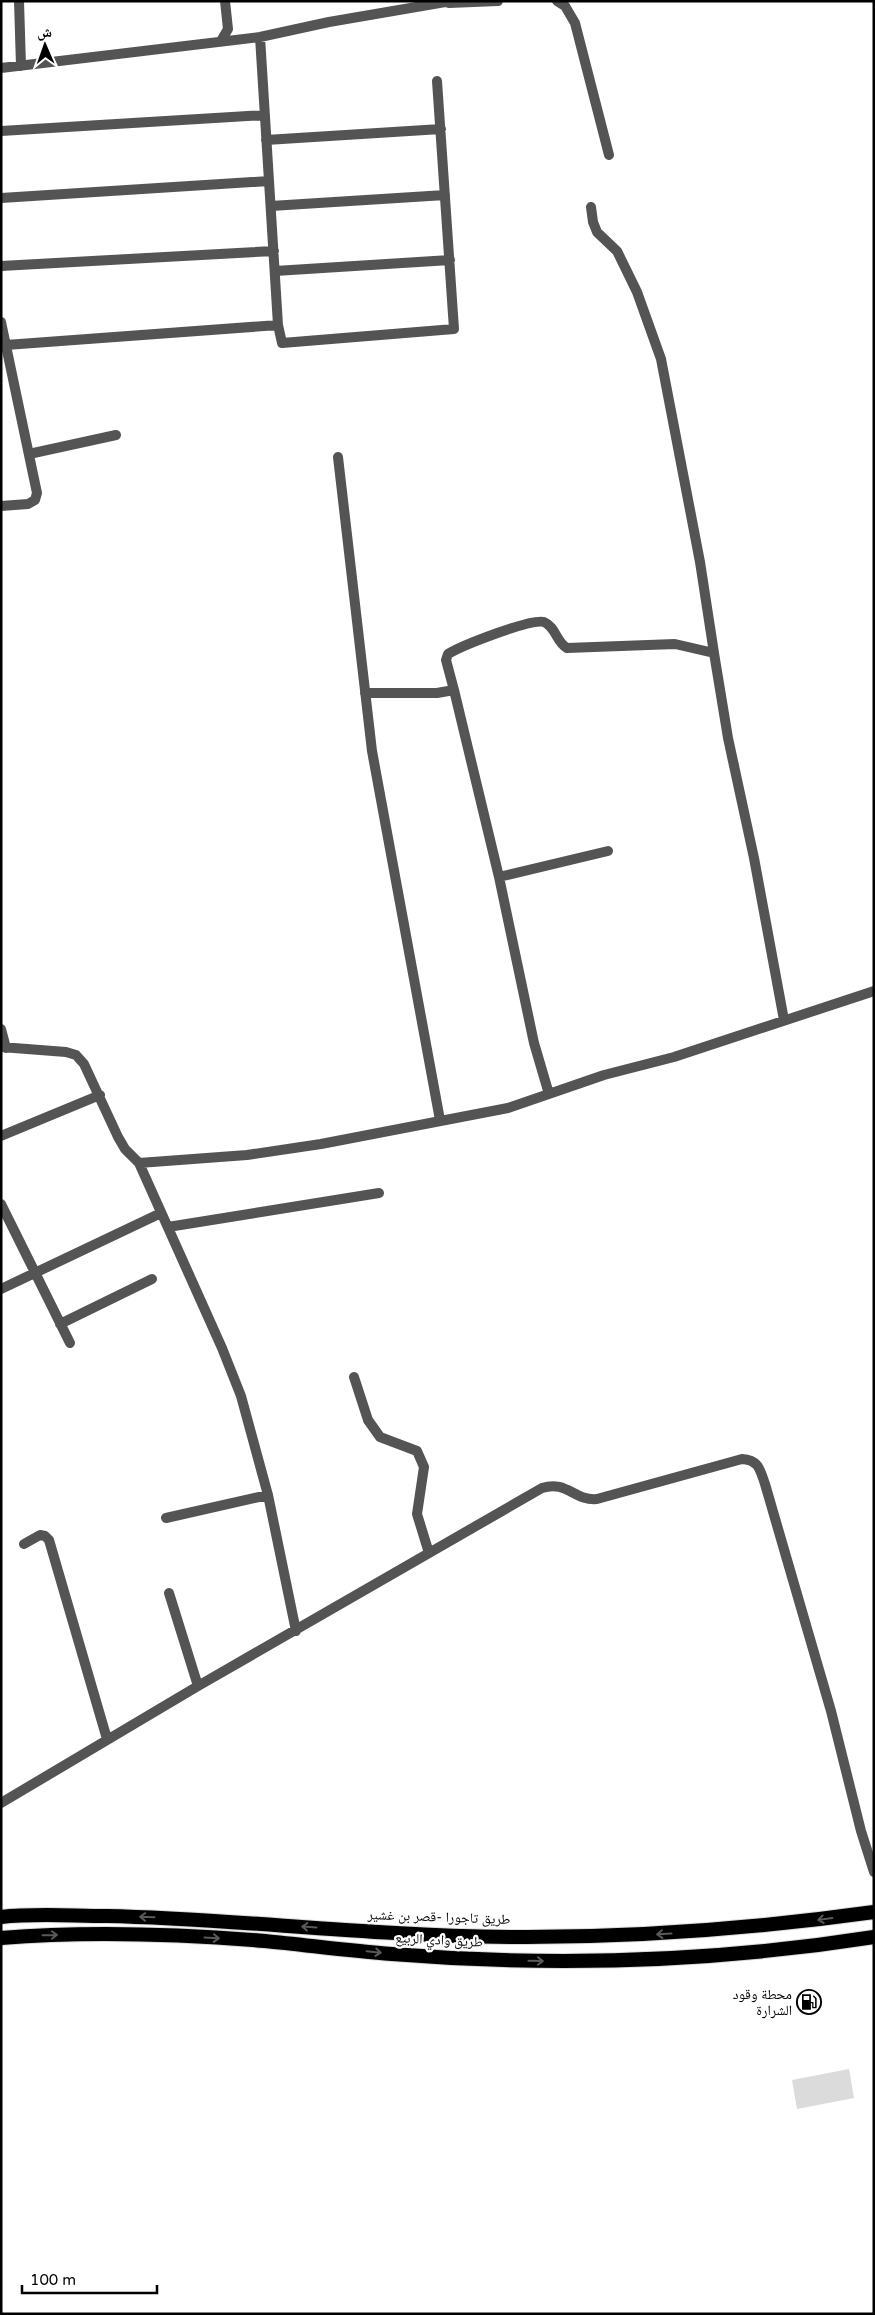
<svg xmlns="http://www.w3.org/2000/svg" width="875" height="2315" font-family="'Varela Round','Noto Naskh Arabic',sans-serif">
<rect width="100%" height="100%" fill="#fff"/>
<path fill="#dbdbdb" d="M849,2069L854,2098L797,2109L792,2080Z"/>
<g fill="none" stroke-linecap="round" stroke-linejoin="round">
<defs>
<path id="trunk" d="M1,1917C36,1913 72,1916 107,1916C204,1918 299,1928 396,1933C556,1943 715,1934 874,1912
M1,1938C88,1931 178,1934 265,1941C307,1945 349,1951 392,1954C552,1967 715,1962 874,1937"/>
</defs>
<use href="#trunk" stroke="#dbdbdb" stroke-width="16"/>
<path stroke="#545454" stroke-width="10" d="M19,1L21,66
M557,1L565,6L575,23L609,155
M449,3L498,1
M221,41L228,29L225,1
M1,68L260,37L329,22L451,1
M1,131L265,115
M266,140L441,129
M1,198L269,181
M271,206L445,195
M1,266L274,251
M275,271L450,260
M1,322L37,493L35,500L28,504L1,506
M278,325L282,343L454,329L437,81
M6,345L278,325L260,37
M29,454L116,435
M338,457L372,751L440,1120
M714,653L728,738L754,858L784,1020
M454,690L446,660L448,654C461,646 531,618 544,622C556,627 556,642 567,648L675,644L714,653L700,562L661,359L637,292L617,251L597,232L593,222L591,207
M365,693H437L454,690L499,877L534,1043L549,1094
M499,877L608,851
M1,1029L6,1048
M1,1047L66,1052L76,1055L84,1064L118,1137L125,1149L139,1163L222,1348L241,1396L268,1495L296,1631
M1,1136L100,1095
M139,1163L247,1155L321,1144L508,1108L604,1075L674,1057L874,991
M1,1204L70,1343
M168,1227L379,1193
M1,1289L161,1213
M60,1324L152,1279
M354,1377L368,1420L380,1437L417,1451L424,1467L417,1514L429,1553
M166,1518L268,1495
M24,1544L40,1535L45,1536L49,1540L107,1739
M169,1593L198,1686
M1,1803L198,1686L542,1488C567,1480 574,1501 597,1499L742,1459C759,1460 760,1470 765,1484L831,1711L861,1831L874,1872"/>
<use href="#trunk" stroke="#000" stroke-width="14"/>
</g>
<defs><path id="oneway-shaft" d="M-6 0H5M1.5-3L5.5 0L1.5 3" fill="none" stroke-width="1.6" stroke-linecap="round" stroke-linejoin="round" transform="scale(1.25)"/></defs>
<g stroke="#595959">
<use href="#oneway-shaft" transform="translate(147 1917) rotate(-178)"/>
<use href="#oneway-shaft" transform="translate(825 1919) rotate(172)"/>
<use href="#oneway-shaft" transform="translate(309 1927) rotate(-176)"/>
<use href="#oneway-shaft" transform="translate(664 1934) rotate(177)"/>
<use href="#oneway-shaft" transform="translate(50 1935) rotate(-1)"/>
<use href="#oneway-shaft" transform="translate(212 1938) rotate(3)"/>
<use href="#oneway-shaft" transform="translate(374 1952) rotate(6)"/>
<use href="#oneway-shaft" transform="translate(536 1961) rotate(1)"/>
</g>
<defs>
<symbol id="fuel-ring" viewBox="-11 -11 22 22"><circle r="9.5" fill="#fff" stroke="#000" stroke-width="1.5"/><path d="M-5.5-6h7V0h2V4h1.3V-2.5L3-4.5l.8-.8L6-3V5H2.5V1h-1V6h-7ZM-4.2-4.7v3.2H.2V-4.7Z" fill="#000"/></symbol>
</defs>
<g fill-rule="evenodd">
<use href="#fuel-ring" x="795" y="1988" width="28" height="28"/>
</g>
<g text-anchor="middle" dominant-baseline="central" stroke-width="4.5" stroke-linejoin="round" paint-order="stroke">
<g font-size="14" fill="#000" stroke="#fff">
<text transform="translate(439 1917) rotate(2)">طريق تاجورا -قصر بن غشير</text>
<text transform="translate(439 1940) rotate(3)">طريق وادي الربيع</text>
</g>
<g font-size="14" fill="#000" stroke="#fff" text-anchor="end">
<text x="792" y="1994">محطة وقود<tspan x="792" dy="16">الشرارة</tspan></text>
</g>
</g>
<rect width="875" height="2315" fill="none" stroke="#000000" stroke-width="5"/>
<g transform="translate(45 45) rotate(358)" stroke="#ffffff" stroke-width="4" paint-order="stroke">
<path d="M0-4L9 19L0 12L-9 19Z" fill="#000000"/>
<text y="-8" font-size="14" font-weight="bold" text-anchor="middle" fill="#000000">ش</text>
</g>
<path d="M22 2285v8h135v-8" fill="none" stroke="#000000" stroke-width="2.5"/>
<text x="30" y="2285" font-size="15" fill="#000000" stroke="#ffffff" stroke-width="4" paint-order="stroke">100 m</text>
</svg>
